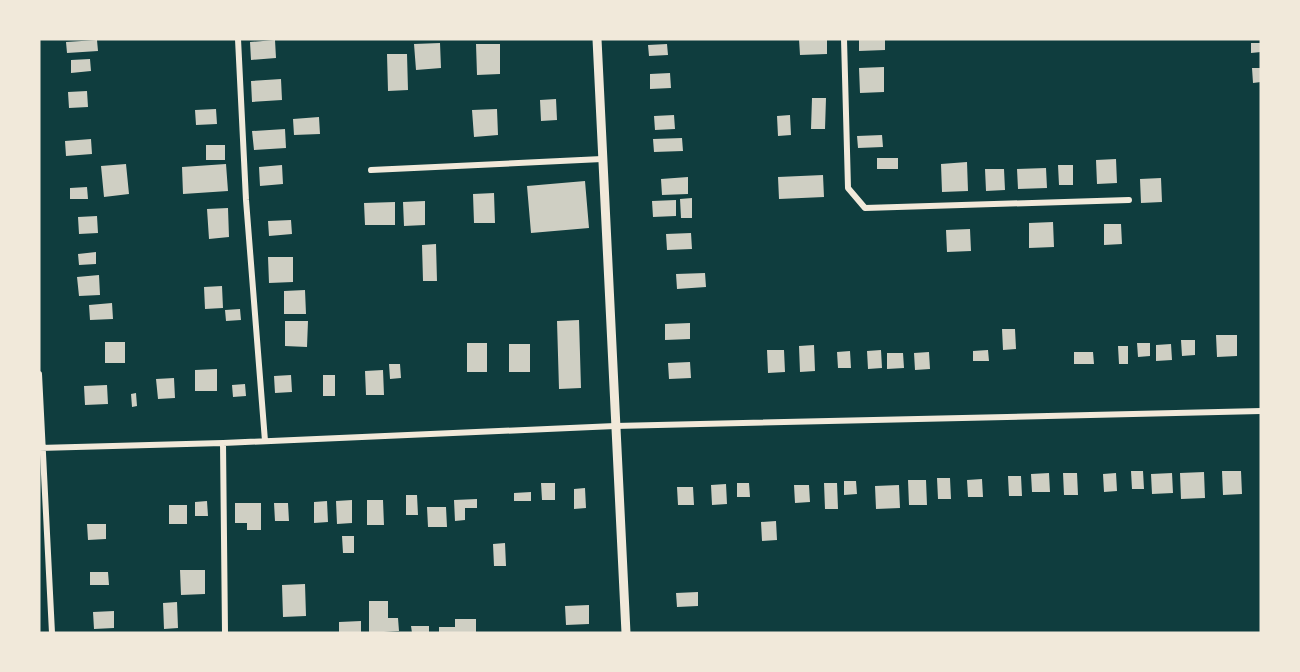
<svg xmlns="http://www.w3.org/2000/svg" width="1300" height="672" font-family="Lato,sans-serif">
<rect width="100%" height="100%" fill="#0f3d3e"/>
<path fill="#cfcfc3" d="M799,39H827V54L800,55Z
M859,39H885V50L859,51Z
M97,40L98,51L67,53L66,42Z
M275,40L276,58L251,60L250,42Z
M440,43L441,68L416,70L414,44Z
M1251,43H1261V52L1251,53Z
M476,44H500V74L477,75Z
M667,44L668,55L649,56L648,45Z
M387,54H407L408,90L388,91Z
M90,59L91,71L71,73V60Z
M884,67V92L860,93L859,68Z
M1252,68H1261V82L1253,83Z
M670,73L671,88L650,89V74Z
M281,79L282,100L252,102L251,81Z
M87,91L88,107L69,108L68,92Z
M812,98H826L825,129H811Z
M556,99L557,120L541,121L540,100Z
M216,109L217,124L196,125L195,110Z
M497,109L498,135L474,137L472,110Z
M674,115L675,129L655,130L654,116Z
M790,115L791,135L778,136L777,116Z
M319,117L320,134L294,135L293,119Z
M285,129L286,148L254,150L252,131Z
M882,135L883,147L858,148L857,136Z
M682,138L683,151L654,152L653,139Z
M91,139L92,154L66,156L65,141Z
M206,145H225V160H206Z
M877,158H898V169H877Z
M1116,159L1117,183L1097,184L1096,160Z
M967,162L968,191L942,192L941,164Z
M126,164L129,194L104,197L101,166Z
M226,164L228,191L183,194L182,167Z
M282,165L283,184L260,186L259,167Z
M1058,165H1073V185H1059Z
M1046,168L1047,188L1018,189L1017,169Z
M985,169H1004L1005,190L986,191Z
M823,175L824,197L779,199L778,177Z
M688,177V194L662,195L661,179Z
M1161,178L1162,202L1141,203L1140,179Z
M585,181L589,228L531,233L527,186Z
M87,187L88,199H70V188Z
M494,193L495,223H474L473,194Z
M692,198V218H681L680,199Z
M676,200V216L653,217L652,201Z
M425,201V225L404,226L403,202Z
M395,202V225H365L364,203Z
M228,208L229,237L209,239L207,209Z
M97,216L98,233L79,234L78,217Z
M291,220L292,234L269,236L268,221Z
M1053,222L1054,247L1029,248V223Z
M1104,224H1121L1122,244L1104,245Z
M970,229L971,251L947,252L946,230Z
M691,233L692,249L667,250L666,234Z
M436,244L437,281H423L422,245Z
M96,252V264L79,265L78,254Z
M268,257H293V282L269,283Z
M705,273L706,287L677,289L676,274Z
M99,275L100,295L79,296L77,277Z
M222,286L223,308L205,309L204,287Z
M305,290L306,314H284V291Z
M112,303L113,319L90,320L89,305Z
M240,309L241,320L226,321L225,310Z
M579,320L581,388L559,389L557,321Z
M285,321H308L307,347L285,346Z
M690,323V339L665,340V324Z
M1002,329H1015L1016,349L1003,350Z
M1216,335H1237V356L1217,357Z
M1181,340H1195V355L1182,356Z
M105,342H125V363H105Z
M467,343H487V372H467Z
M1137,343H1150V356L1138,357Z
M509,344H530V372H509Z
M1171,344L1172,360L1156,361V345Z
M814,345L815,371L800,372L799,346Z
M1118,346H1128V364H1119Z
M767,350H784L785,372L768,373Z
M881,350L882,368L868,369L867,351Z
M988,350L989,361H973V351Z
M850,351L851,368H838L837,352Z
M929,352L930,369L915,370L914,353Z
M1074,352H1093L1094,364H1074Z
M887,353H903L904,368L887,369Z
M690,362L691,378L669,379L668,363Z
M389,364H400L401,378L390,379Z
M217,369V391H195V370Z
M383,370L384,395H366L365,371Z
M291,375L292,392L275,393L274,376Z
M323,375H335V396H323Z
M174,378L175,398L158,399L156,379Z
M245,384L246,396L233,397L232,385Z
M107,385L108,404L85,405L84,386Z
M136,393L137,406L132,407L131,394Z
M1131,471H1143L1144,489H1132Z
M1222,471H1241L1242,494L1223,495Z
M1204,472L1205,498L1181,499L1180,473Z
M1049,473L1050,492H1032L1031,474Z
M1063,473H1077L1078,495H1064Z
M1116,473L1117,491L1104,492L1103,474Z
M1172,473L1173,493L1152,494L1151,474Z
M1008,476H1021L1022,496H1009Z
M937,478H950L951,499H938Z
M982,479L983,497H968L967,480Z
M908,480H926L927,505H909Z
M844,481H856L857,494L844,495Z
M541,483H555V500H542Z
M737,483H749L750,497H737Z
M824,483H837L838,509H825Z
M726,484L727,504L712,505L711,485Z
M794,485H809L810,502L795,503Z
M899,485L900,508L876,509L875,486Z
M677,487H693L694,505H678Z
M585,488L586,508L574,509V489Z
M531,492V501H514V493Z
M406,495H417L418,515H406Z
M477,499V508H465V520L455,521L454,500Z
M352,500V523L337,524L336,501Z
M367,500H383L384,525H367Z
M207,501L208,516H195V502Z
M327,501L328,522L314,523V502Z
M235,503H261V530H247V523H235Z
M274,503H288L289,521H275Z
M169,505H187V524H169Z
M427,507H446L447,527H428Z
M776,521L777,540L762,541L761,522Z
M87,524H106V539L88,540Z
M342,536H354V553H343Z
M505,543L506,566H494L493,544Z
M180,570H205V594L181,595Z
M90,572H108L109,585H90Z
M305,584L306,616L283,617L282,585Z
M698,592V606L677,607L676,593Z
M369,601H388V618H398L399,631L369,633Z
M177,602L178,628L164,629L163,603Z
M589,605V624L566,625L565,606Z
M114,611V628L94,629L93,612Z
M455,619H476V633H439V627H455Z
M361,621V633H339V622Z
M411,626H429V633H412Z"/>
<g fill="none" stroke-linecap="round" stroke-linejoin="round">
<path stroke="#f1e9da" stroke-width="6" d="M238,39L246,200L265,441
M844,39L848,188L865,208L1129,200
M371,170L602,159
M39,374L52,633
M223,443L225,633
M39,448L223,443L615,426L1261,411"/>
<path stroke="#f1e9da" stroke-width="9" d="M597,39L626,633"/>
</g>
<rect width="1300" height="672" fill="none" stroke="#f1e9da" stroke-width="81"/>
</svg>
